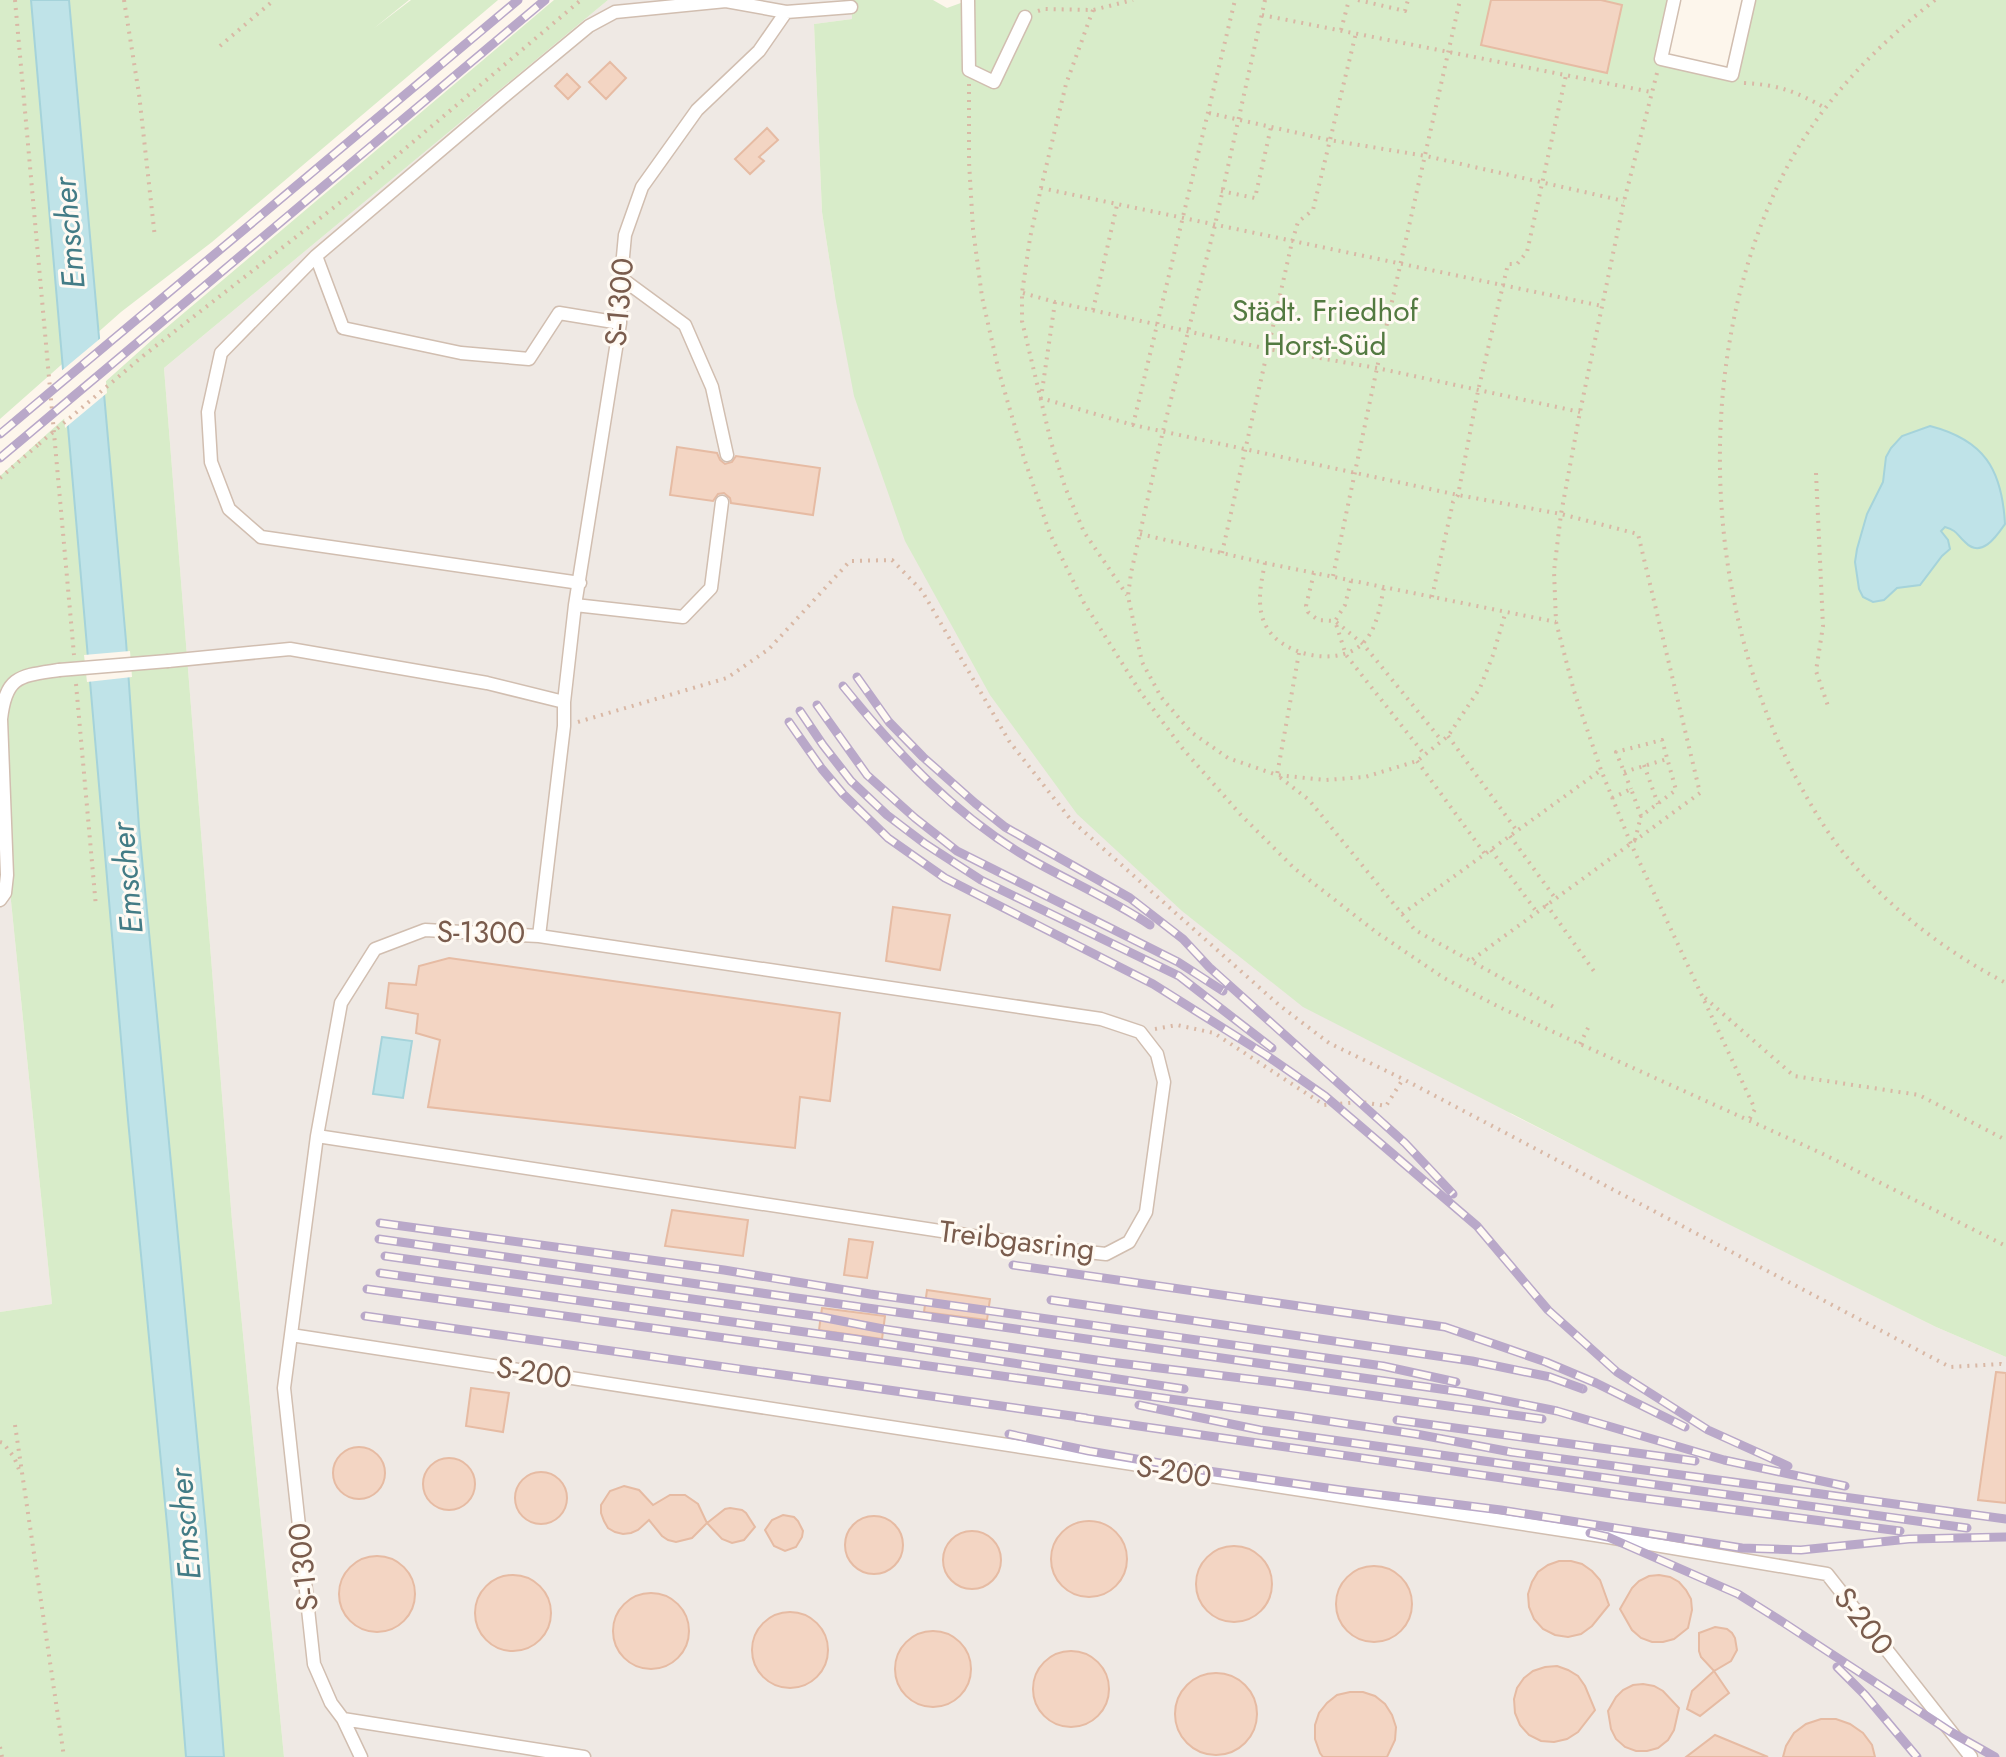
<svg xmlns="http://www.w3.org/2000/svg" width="2006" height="1757" font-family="Jost,sans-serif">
<rect width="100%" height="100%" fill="#fdf6ec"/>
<path fill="#efe9e4" d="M608,0H851L852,19L814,24L822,212L835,296L1511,1114L1936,1327L2006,1357V1757H284L232,1221L164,368Z
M0,793L52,1304L0,1312Z"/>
<path fill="#d8ecc9" d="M0,0H409L373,29L411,0H498L212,242L121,312L0,419Z
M554,0H608L164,368L232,1221L284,1757H0V1312L52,1304L0,793V476L153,339Z
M851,0H933L947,8L969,0H1674L1661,59L1732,75L1749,0H2006V1357L1936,1327L1708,1214L1303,1007L1182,911L1077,814L990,695L905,541L854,396L835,296L822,212L814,24L852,19Z"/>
<path fill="#bfe3e8" stroke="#a5d3da" stroke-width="2" d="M31,0H69L126,641L139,827L206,1531L224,1757H186L169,1545L128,1120Z
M1930,426C1984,440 2002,469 2005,524C1996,537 1981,559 1965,542C1956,534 1958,531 1945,527L1941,531L1948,540L1950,549L1942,556L1920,585L1897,588L1884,600L1873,602L1863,597L1859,589L1855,562L1857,549L1867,514L1883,482L1886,457L1891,448L1902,436Z
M382,1037L412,1041L403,1098L373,1094Z"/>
<path fill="#fdf6ec" d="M102,337L107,393L65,428L60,372Z
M130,651L132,677L87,682L84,655Z"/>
<path fill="#f3d5c3" stroke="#e6bba3" stroke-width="2" d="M1491,0H1601L1622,5L1607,73L1481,45Z
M610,62L626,78L606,99L589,82Z
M567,74L580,87L568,99L555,86Z
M767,128L778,140L759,157L764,161L750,174L735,159Z
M677,447L717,453L720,460L725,464L732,462L736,456L820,468L813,515L731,503L730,498L724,493L718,494L713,501L670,495Z
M893,907L950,915L940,970L886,961Z
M449,958L840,1013L830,1101L800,1097L795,1148L428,1107L440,1040L416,1033L418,1014L386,1008L389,983L416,985L419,966Z
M672,1210L748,1220L743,1256L665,1246Z
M849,1239L873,1242L867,1278L844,1275Z
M927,1290L990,1299L987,1320L924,1312Z
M822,1308L885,1316L882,1339L819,1330Z
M1996,1372L2006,1373V1503L1978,1500Z
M471,1388L509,1393L503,1432L466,1426Z
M333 1473a26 26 0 1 1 52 0a26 26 0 1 1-52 0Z
M423 1484a26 26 0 1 1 52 0a26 26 0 1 1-52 0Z
M515 1498a26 26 0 1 1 52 0a26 26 0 1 1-52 0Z
M624,1486L639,1490L653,1505L670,1495H685L698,1504L707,1523L692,1538L676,1542L668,1540L662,1536L649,1520L638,1530L631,1533L623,1534L615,1532L608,1528L604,1521L601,1513V1505L610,1491Z
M730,1508L742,1510L746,1513L755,1527L744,1540L732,1543L722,1539L707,1523L725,1509Z
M783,1515L794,1517L798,1521L803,1531L802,1537L796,1547L785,1551L774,1546L765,1530L772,1520Z
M845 1545a29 29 0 1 1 58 0a29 29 0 1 1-58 0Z
M1051 1559a38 38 0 1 1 76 0a38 38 0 1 1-76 0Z
M943 1560a29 29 0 1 1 58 0a29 29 0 1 1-58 0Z
M1196 1584a38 38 0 1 1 76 0a38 38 0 1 1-76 0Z
M339 1594a38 38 0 1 1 76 0a38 38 0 1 1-76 0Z
M1559,1561H1571L1582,1564L1592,1571L1600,1580L1609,1605L1592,1626L1581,1634L1568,1637L1555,1635L1543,1629L1534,1619L1529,1607L1528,1594L1532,1582L1538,1572L1548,1565Z
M1336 1604a38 38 0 1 1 76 0a38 38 0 1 1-76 0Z
M1659,1575L1670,1577L1679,1582L1686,1590L1691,1599L1692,1610L1688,1628L1674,1639L1663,1642H1652L1641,1638L1632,1630L1620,1609L1632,1588L1639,1581L1649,1576Z
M475 1613a38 38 0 1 1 76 0a38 38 0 1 1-76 0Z
M613 1631a38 38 0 1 1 76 0a38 38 0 1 1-76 0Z
M752 1650a38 38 0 1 1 76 0a38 38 0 1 1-76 0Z
M1715,1627L1727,1629L1732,1633L1735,1638L1737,1650L1731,1661L1714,1671L1701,1657L1699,1651V1633Z
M895 1669a38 38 0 1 1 76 0a38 38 0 1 1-76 0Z
M1033 1689a38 38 0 1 1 76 0a38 38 0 1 1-76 0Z
M1557,1666L1568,1670L1578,1676L1585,1686L1595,1710L1578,1732L1567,1739L1554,1742L1541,1741L1529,1735L1520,1725L1515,1713L1514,1699L1517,1688L1524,1678L1533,1671L1545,1667Z
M1714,1671L1729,1693L1700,1716L1687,1709L1692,1691Z
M1175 1714a41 41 0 1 1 82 0a41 41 0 1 1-82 0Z
M1643,1684L1654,1686L1663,1691L1679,1708L1674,1730L1668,1740L1658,1748L1647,1751H1636L1625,1747L1616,1739L1611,1729L1608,1711L1616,1697L1623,1690L1633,1685Z
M1350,1692H1363L1375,1696L1385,1704L1392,1715L1396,1727L1395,1740L1387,1757H1323L1320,1753L1315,1739V1725L1319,1713L1327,1703L1337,1695Z
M1821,1719H1836L1850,1724L1863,1733L1872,1745L1875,1757H1783L1786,1746L1794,1733L1806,1724Z
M1715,1735L1768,1757H1686Z"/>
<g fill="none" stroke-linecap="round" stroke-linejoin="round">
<defs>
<path id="service" d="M968,0L969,70L994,82L1025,17
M1674,0L1661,59L1732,75L1749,0
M316,256L343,328L461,353L529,359L559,313L620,323
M621,278L685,325L712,387L727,455
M580,583L261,537L229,509L211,462L208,412L221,353L316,256L502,98L589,26L615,12L726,1L786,12L851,7
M575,605L683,617L711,588L722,502
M168,661L290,649L487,683L564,702
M0,900L5,893L7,875L1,719C6,675 20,676 59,670
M317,1136L1059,1249L1106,1254L1129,1242L1146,1212L1164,1082L1157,1054L1140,1032L1101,1019L539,936
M291,1335L1608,1537L1827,1574L1971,1757
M343,1719L584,1757
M361,1757L343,1719L331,1703L314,1664L284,1388L317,1136L341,1003L375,949L425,930L539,936L564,726V702L575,605L620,323L621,278L625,235L642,187L697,110L759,51L786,12"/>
</defs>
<use href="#service" stroke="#d1beb0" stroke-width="15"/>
<path stroke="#d9b8a5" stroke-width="4" stroke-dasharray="2 6" stroke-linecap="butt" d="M15,0L74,655
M124,0L139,94L155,238
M1265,0L1215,225L1163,431L1131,573L1128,596L1142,662L1161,697L1191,732L1228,758L1277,775L1325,780L1365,777L1417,761L1448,736L1480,688L1493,655L1506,611
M1358,0L1405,11L1408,0
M1935,0C1874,48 1817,106 1782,177C1693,357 1702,596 1794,774C1808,800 1823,827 1842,851C1885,905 1944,951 2006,983
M1093,10L1066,84L1041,188L1030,238L1022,293V321L1051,442L1065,487L1084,532L1127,595
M1038,11L1044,9L1093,10L1133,0
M1262,15L1651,92
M1341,30L1349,0
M220,46L274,0
M1657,73L1624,201L1580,412L1561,514L1554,571L1556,622L1574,691L1601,770L1631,844L1755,1109L1749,1120
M1744,83C1779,85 1795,91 1825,108
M969,84V162L973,229L982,297L999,372L1024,458L1050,534L1084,603L1141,693L1183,749L1240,814L1294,868L1376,932L1444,978L1499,1007L1580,1044L1821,1153L2006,1246
M1209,113L1329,140L1426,156L1624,201
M1041,188L1602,306
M1221,191L1255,198L1271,127
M1023,293L1055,302L1268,349L1377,368L1580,412
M1055,302L1041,398L1133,425L1458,495L1561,514L1638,534L1700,793L1469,962
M1093,310L1117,205
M143,356L355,191L581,0
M1133,425L1235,0
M1816,473L1823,626L1816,671L1828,706
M0,478L39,444
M1140,534L1265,563L1556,622
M1222,553L1292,242L1298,222L1313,210L1356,33
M1265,563C1261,583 1256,605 1265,624C1279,655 1337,668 1362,644C1377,630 1380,606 1384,587
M1314,573L1306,606L1308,612L1318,620L1335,621L1363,644L1442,741
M1333,576L1377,368L1460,0
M1351,581L1345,605L1335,621L1346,655L1424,754
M1432,597L1453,502L1458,495L1478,391L1508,264H1517L1527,252L1566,75
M1299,653L1277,775L1309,800L1415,930L1554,1007
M76,684L96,907
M578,722L727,678L769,649L850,561L892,560L922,591L1009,741L1071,820L1279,1005L1329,1043L1403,1079L1950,1367L2001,1364L2006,1366
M1448,736L1517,831
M1417,761L1485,854
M1644,765L1658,804
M1624,772L1667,759
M1612,798L1631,789L1641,816L1676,790L1662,740L1616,752L1631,789
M1510,836L1555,898
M1635,840L1641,816
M1491,850L1536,911
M1546,904L1596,974
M1402,914L1601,770
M1705,998L1794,1076L1919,1095L2006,1140
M1155,1029L1177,1025L1214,1033L1324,1105L1361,1102L1386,1106L1403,1079
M1580,1044L1589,1026
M15,1425L64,1757
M0,1442L3,1443L14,1457L20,1472
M0,1747L2,1757"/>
<use href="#service" stroke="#fff" stroke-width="12"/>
<defs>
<path id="rail" d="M0,434L518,0
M0,458L545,0
M857,677L889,722L923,757L975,803L1005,827L1130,898L1183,939L1209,967L1405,1143L1453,1194
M843,686C897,753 956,817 1032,860C1071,882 1112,900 1150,925
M817,705L867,775L915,818L957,851L1178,962L1223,991
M800,711L823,745L851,781L887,815L924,843L981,880L1179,976L1272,1048
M789,722L822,769L843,794L888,838L945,878L1153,984L1266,1055L1325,1096L1477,1226L1548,1310L1617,1372L1708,1430L1788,1466
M380,1223L724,1270L870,1294L1383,1366L1456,1382
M379,1239L1462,1392L1557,1411L1724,1460L1845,1486
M385,1256L821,1317L883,1329L1110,1362L1282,1383L1542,1419
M1013,1265L1445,1327L1546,1362L1596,1383L1685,1427
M380,1273L855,1339L1184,1389
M367,1289L1294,1416L1416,1434L1511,1452L2006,1519
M1051,1300L1472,1361L1550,1377L1583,1389
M365,1316L1086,1418
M1139,1405L1260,1430L1967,1528
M1076,1417L1627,1496L1900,1531
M1397,1420L1695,1461
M1009,1434L1089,1451L1201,1470L1341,1490L1501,1510L1742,1548L1801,1550L1909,1539L2006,1537
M1590,1533L1608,1537L1738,1594L1778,1619L1951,1732L1995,1757
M1837,1667L1865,1695L1917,1757"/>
</defs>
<use href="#rail" stroke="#b9a8c9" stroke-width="9"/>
<use href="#rail" stroke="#fffaf3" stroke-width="6" stroke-dasharray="18" stroke-linecap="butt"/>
<defs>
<path id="service-bridge" d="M59,670L168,661"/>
</defs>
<use href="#service-bridge" stroke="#d1beb0" stroke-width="15" stroke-linecap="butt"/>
<path stroke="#d9b8a5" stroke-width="4" stroke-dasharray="2 6" stroke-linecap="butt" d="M39,444L143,356"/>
<use href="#service-bridge" stroke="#fff" stroke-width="12"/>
</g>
<g text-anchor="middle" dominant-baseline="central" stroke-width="6" stroke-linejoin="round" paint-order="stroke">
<g font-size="30" fill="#7a5c4d" stroke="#fffaf3">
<text transform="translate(619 302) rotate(-85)">S-1300</text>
<text transform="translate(481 932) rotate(1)">S-1300</text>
<text transform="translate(1017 1240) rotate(7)">Treibgasring</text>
<text transform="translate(534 1372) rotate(9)">S-200</text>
<text transform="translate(1174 1471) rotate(9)">S-200</text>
<text transform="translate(303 1567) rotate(-96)">S-1300</text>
<text transform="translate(1864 1621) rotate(52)">S-200</text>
</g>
<g font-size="30" fill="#537a41" stroke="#fffaf3">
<text x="1325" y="310">Städt. Friedhof<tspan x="1325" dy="34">Horst-Süd</tspan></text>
</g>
<g font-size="32" font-style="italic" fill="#437c86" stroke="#fffaf3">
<text transform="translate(69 233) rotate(-95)">Emscher</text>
<text transform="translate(127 878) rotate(-95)">Emscher</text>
<text transform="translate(185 1524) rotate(-95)">Emscher</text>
</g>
</g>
</svg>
